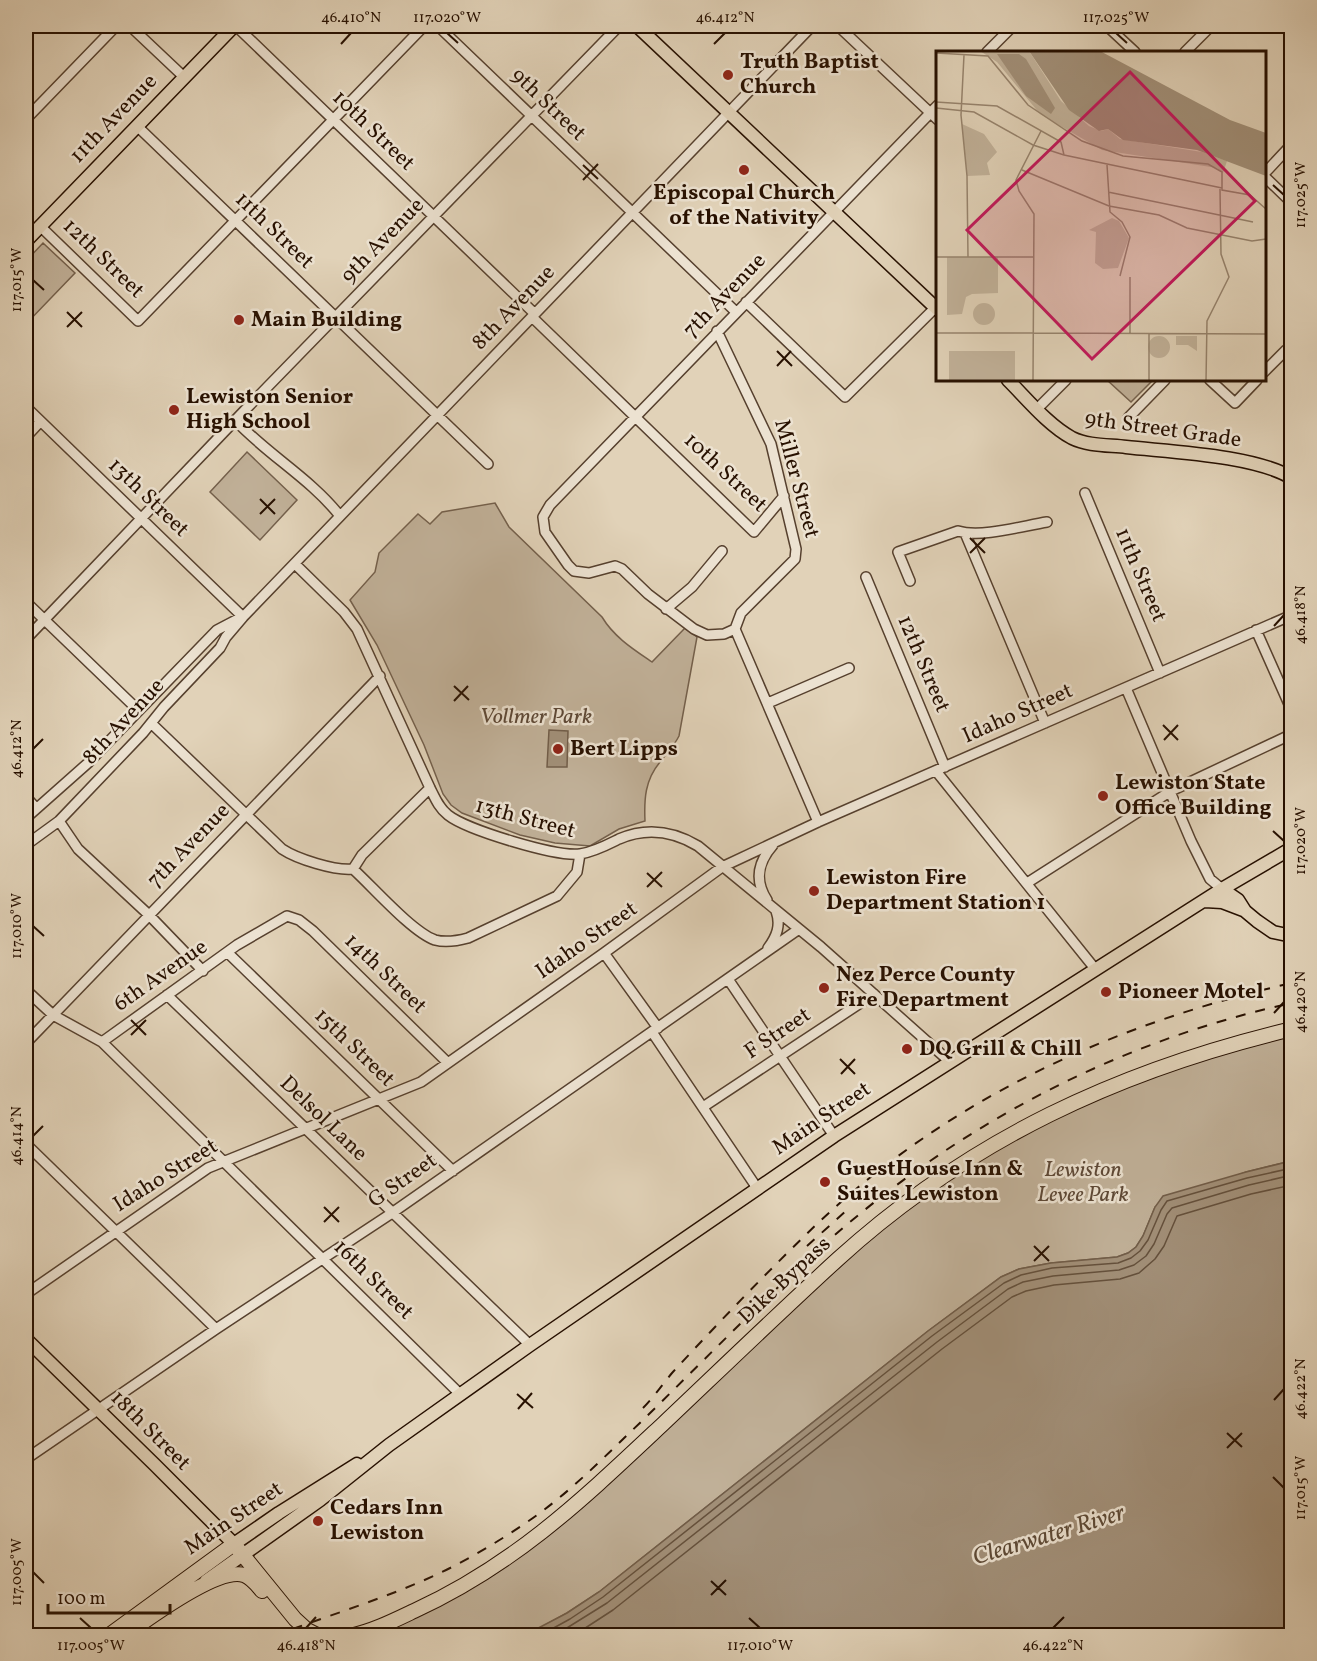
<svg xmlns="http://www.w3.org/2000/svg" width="1317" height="1661" font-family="Vollkorn,serif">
<rect width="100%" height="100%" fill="#e1d2b8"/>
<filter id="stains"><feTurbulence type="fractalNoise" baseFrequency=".00333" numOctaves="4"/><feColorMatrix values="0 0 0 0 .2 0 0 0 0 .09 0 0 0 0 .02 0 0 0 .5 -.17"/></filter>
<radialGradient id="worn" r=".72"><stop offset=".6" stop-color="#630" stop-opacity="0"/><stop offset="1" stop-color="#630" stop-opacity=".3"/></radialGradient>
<path fill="#c1b199" stroke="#74604c" stroke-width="1.5" d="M43,243L75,273L26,324V261Z
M1107,380H1153L1131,402Z
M247,452L297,500L260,540L210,492Z
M495,503L509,527L602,617C614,637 633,649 652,662L685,628L697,637L679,736C674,746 667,753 660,762C645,780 644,799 645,821L619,829L590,846L555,843L520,835L462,813L451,805L443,794L424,745L377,645L350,600L375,572L379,553L418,514L430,524L442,512Z
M1291,1029V1161L1246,1172L1155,1207L1143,1236L1136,1247L1128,1253L1117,1257L1051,1263L1019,1269L1001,1277L928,1331L599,1592L567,1613L531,1633L525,1636H350L514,1554L891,1216L1052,1112Z"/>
<path fill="#a29079" stroke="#715d49" stroke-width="1.5" d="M549,730L568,731L567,767H547Z
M1291,1161V1635H525L567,1613L599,1592L928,1331L1001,1277L1019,1269L1051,1263L1117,1257L1128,1253L1136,1247L1143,1236L1155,1207L1163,1196L1246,1172Z"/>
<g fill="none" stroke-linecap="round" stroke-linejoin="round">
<path stroke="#64503c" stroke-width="1.5" d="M539,1636L570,1619L603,1597L932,1336L1004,1283L1021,1275L1052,1268L1118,1263L1131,1258L1140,1251L1148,1240L1161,1210L1167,1201L1247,1178L1292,1168
M554,1636L607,1603L937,1342L1008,1289L1023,1282L1053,1276L1119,1270L1134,1265L1146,1256L1154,1244L1167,1214L1172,1208L1249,1185L1292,1175
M573,1636L613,1610L942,1349L1012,1297L1026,1291L1054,1285L1120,1279L1139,1273L1155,1259L1164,1246L1177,1216L1251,1194L1292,1185"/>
<defs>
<path id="minor" d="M130,26L184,77
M236,26L535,314
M438,26L736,312
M838,26L938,120
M1107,26L1135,52
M987,52L1013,26
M1185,52L1211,26
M26,119L116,26
M137,126L488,464
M1264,174L1292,144
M1264,176L1292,203
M40,226L138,321L424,26
M746,302L845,397L938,305
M532,317L754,532L784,496
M717,331L771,444L796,549L795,559L741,613L735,629L818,822
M1264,372L1286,350
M1210,380L1235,403L1257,380
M26,407L243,617
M1037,409L1066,380
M1128,418L1165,380
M236,421C268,455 311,479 340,516
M26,437L40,422
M1085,493L1160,673
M965,533L1045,723
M295,564L344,612L357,629L430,788C435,798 439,808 448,815C467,830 556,857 580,854C594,852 607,845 619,839C647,827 673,831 698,846L821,947L949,1061
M866,577L945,767
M910,581L898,552L958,531C981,538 1022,526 1047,522
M26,602L138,710
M666,609L692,587L722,551
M735,629L724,634L707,635L694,629L648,594L622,569L615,566L589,573L574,571L568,565L545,532L543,517L550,505L938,105
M1256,630L1292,711
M26,639L244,411L619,26
M1126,688L1191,841L1210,879L1222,889
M768,703L849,668
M151,723L282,849C297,859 335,871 353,869C373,887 412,932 435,940C446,943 457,941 468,938L557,896L577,872L580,854
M936,771L1096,970
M26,797L36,808
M26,818L88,763L217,630L238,619
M59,821L78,849L149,915L203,971
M26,845L59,821L143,733L164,707L220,648L226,637L243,617L812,26
M353,869L362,855L430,788
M1027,883L1171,791L1292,734
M767,900C754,880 758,862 773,845
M768,948C777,936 781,925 776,911
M228,953L453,1171
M604,953L658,1028
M728,979L834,1136
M26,990L53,1015L102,1042L461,1395
M167,995L530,1345
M652,1032L757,1188
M102,1042L237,945L287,916L299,920L313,931L448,1063
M26,1043L380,676
M703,1107L874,994
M26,1144L216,1329
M26,1294L208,1168L421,1082L604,953L722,867L818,822L1292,615
M26,1459L216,1329L389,1215L799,929"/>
<path id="major" d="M637,26L938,310
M26,241L234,26
M1008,380C1027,399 1048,425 1072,438C1088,446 1109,445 1126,447C1171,452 1254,455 1292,478
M1222,889L1238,900L1245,911L1257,921L1273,932L1292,936
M1205,901L1222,902L1243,910
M26,1339L155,1465L234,1544L279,1513L357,1464
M206,1581L320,1500L389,1445L530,1345L834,1136L1222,889L1292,848"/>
<path id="highway" d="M108,1636L234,1544L295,1619L307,1630L319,1636
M124,1636C146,1620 218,1567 244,1575C252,1578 257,1585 262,1591
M350,1636C373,1631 393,1621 414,1611C516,1564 583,1499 664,1423C722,1368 779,1313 838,1259C970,1139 1120,1070 1292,1029"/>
</defs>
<use href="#minor" stroke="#56402e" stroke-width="12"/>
<use href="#major" stroke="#271000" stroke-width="15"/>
<use href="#highway" stroke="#271000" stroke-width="16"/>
<use href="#minor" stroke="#ece2d1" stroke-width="9"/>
<use href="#major" stroke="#e1d2b8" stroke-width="12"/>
<use href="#highway" stroke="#e1d2b8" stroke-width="14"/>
<path stroke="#271000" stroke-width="2" stroke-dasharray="10 10" stroke-linecap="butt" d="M807,1246L847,1210
M643,1408C654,1397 662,1385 672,1373C719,1322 768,1271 818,1223C950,1098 1115,1023 1292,983
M274,1636C329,1615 387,1598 440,1573C471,1558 501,1540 530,1520C572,1491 607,1454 644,1419C698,1366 751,1312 806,1261C943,1133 1109,1043 1292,1003"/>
</g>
<path fill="none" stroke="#271000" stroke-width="2" d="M447,33L458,43M1116,33L1127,43M341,44L351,33M714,44L725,33M583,165L598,179M583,180L598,164M1273,185L1284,195M33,280L44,290M67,312L82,327M67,327L82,312M777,351L792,366M777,366L791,351M260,499L275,514M260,514L275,499M970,538L985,553M970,553L985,538M1274,626L1284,615M454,686L469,700M454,701L468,686M1163,725L1178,740M1164,740L1178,725M33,749L43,739M1273,831L1284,841M647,873L662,887M647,887L662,872M33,926L44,936M1274,1013L1284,1002M131,1020L146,1035M131,1035L146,1020M840,1059L855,1074M841,1074L855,1059M33,1136L43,1126M324,1207L339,1222M324,1222L339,1207M1034,1246L1049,1261M1034,1261L1049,1246M517,1394L533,1408M1274,1400L1284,1389M518,1409L532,1393M1227,1433L1242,1447M1227,1448L1242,1433M1273,1477L1284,1488M33,1572L44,1583M711,1581L726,1595M711,1595L726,1580M80,1618L91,1628M749,1618L760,1628M306,1628L316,1617M1053,1628L1064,1617"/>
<g fill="#8f2418" stroke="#ece2d1" stroke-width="2">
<circle cx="728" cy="75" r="6"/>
<circle cx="744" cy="170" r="6"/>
<circle cx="239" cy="320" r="6"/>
<circle cx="174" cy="410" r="6"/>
<circle cx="558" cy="749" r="6"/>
<circle cx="1103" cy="796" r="6"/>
<circle cx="814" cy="891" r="6"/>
<circle cx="824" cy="988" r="6"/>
<circle cx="1106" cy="992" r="6"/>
<circle cx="907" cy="1049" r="6"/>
<circle cx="825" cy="1182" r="6"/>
<circle cx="318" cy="1521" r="6"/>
</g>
<g text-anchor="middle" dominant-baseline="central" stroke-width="5" stroke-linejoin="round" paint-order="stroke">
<g font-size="22" font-weight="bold" fill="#271000" stroke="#ece2d1" text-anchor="start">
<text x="740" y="62">Truth Baptist<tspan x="740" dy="25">Church</tspan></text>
<text x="744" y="193" text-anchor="middle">Episcopal Church<tspan x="744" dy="25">of the Nativity</tspan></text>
<text x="251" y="320">Main Building</text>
<text x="186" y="397">Lewiston Senior<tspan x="186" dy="25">High School</tspan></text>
<text x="570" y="749">Bert Lipps</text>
<text x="1115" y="783">Lewiston State<tspan x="1115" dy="25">Office Building</tspan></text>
<text x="826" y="878">Lewiston Fire<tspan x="826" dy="25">Department Station 1</tspan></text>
<text x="836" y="975">Nez Perce County<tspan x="836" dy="25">Fire Department</tspan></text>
<text x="1118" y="992">Pioneer Motel</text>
<text x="919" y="1049">DQ Grill &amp; Chill</text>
<text x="837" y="1169">GuestHouse Inn &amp;<tspan x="837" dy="25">Suites Lewiston</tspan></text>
<text x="330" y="1508">Cedars Inn<tspan x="330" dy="25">Lewiston</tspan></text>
</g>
<g font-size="22" fill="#271000" stroke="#ece2d1">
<text transform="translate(548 105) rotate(44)">9th Street</text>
<text transform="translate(114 119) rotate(-46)">11th Avenue</text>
<text transform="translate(373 131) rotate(44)">10th Street</text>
<text transform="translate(274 231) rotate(44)">11th Street</text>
<text transform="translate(383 241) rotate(-46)">9th Avenue</text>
<text transform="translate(103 259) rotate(44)">12th Street</text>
<text transform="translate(725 296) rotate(-46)">7th Avenue</text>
<text transform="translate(514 308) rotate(-46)">8th Avenue</text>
<text transform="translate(1163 430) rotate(8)">9th Street Grade</text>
<text transform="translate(725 473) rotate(43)">10th Street</text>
<text transform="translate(796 479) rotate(75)">Miller Street</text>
<text transform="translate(148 498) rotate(44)">13th Street</text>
<text transform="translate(1140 575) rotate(67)">11th Street</text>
<text transform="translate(923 664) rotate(67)">12th Street</text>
<text transform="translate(1018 714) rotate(-24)">Idaho Street</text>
<text transform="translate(124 722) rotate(-47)">8th Avenue</text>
<text transform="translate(525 819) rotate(15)">13th Street</text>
<text transform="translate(189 846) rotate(-46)">7th Avenue</text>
<text transform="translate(587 941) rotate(-35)">Idaho Street</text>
<text transform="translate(385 974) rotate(44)">14th Street</text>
<text transform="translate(161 976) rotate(-35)">6th Avenue</text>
<text transform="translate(778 1034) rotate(-34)">F Street</text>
<text transform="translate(354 1048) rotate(44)">15th Street</text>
<text transform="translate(323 1119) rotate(44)">Delsol Lane</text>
<text transform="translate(822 1119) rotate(-34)">Main Street</text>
<text transform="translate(166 1176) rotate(-32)">Idaho Street</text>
<text transform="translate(403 1181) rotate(-35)">G Street</text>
<text transform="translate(373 1280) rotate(45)">16th Street</text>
<text transform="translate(785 1281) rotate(-43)">Dike Bypass</text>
<text transform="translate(150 1431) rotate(45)">18th Street</text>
<text transform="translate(234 1519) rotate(-34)">Main Street</text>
</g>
<g font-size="22" font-style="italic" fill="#5d4836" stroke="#ece2d1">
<text x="536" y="717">Vollmer Park</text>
<text x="1083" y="1170">Lewiston<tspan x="1083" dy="25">Levee Park</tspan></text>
</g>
<g font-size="24" font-style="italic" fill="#5e4a36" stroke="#ece2d1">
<text transform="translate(1049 1536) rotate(-17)">Clearwater River</text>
</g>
</g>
<g transform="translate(936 51)">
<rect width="330" height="330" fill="#e1d2b8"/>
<path d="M44,0H93L125,50L153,75L165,80L172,78L184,88L266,101L291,110L287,122L281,117L166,99L104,63L61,11ZM26,73L48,83L61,101L51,112L54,124L31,125ZM176,167L183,170L193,187L182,217L167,218L159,212L160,181L153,179ZM11,206H62V242L36,243L30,246L26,263L11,264ZM37 263a11 11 0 1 1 22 0a11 11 0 1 1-22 0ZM240,285H261V300L252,294H240ZM212 296a11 11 0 1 1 22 0a11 11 0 1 1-22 0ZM13,300H79V330H13Z" fill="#c1b199"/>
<path d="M93,0H164L294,69L330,82V125L261,99L187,89L172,78L163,80L133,59ZM61,3H83L90,8L119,57L115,63L90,45Z" fill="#a29079"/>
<path fill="none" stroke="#97846e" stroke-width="1.5" d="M0,2L52,5L92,54L146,90L187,105L272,113L286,121V139L314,144L330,158M28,4L25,64L31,125L32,206M0,51L61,55L125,91L128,104M0,57L38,61L97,94L128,104L286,137M171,114L174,161L186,171L194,186L184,225M86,119L173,155L223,164L251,177L316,190L330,188M172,141L317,171M0,206H98M194,226V283M0,282H97M97,282L330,283M97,330L98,163L83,140L80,129L105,80M213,330V283M270,330L271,270L293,226L285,203L284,138"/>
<path fill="#c2185b" fill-opacity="0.15" stroke="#c2185b" stroke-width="3" d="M194,21L319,150L156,308L31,179Z"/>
<rect width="330" height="330" fill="none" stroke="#271000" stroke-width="3"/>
</g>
<rect width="1317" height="1661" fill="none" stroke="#e1d2b8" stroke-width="66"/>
<path d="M48 1604v9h122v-9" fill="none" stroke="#271000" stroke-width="3"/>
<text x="57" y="1604" font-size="18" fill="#271000" stroke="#ece2d1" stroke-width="4.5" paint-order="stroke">100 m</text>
<rect x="33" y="33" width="1251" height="1595" fill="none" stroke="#271000" stroke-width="2"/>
<g font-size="15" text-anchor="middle" fill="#271000">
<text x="351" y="22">46.410°N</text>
<text x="447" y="22">117.020°W</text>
<text x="725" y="22">46.412°N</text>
<text x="1116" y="22">117.025°W</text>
<text transform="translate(1300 195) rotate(-90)" y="5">117.025°W</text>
<text transform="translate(16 280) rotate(-90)" y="5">117.015°W</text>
<text transform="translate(1300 615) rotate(-90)" y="5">46.418°N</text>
<text transform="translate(16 749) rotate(-90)" y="5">46.412°N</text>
<text transform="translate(1300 841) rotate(-90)" y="5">117.020°W</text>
<text transform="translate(16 926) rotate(-90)" y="5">117.010°W</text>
<text transform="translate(1300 1002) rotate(-90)" y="5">46.420°N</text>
<text transform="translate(16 1136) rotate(-90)" y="5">46.414°N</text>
<text transform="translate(1300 1389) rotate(-90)" y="5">46.422°N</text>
<text transform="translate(1300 1488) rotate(-90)" y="5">117.015°W</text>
<text transform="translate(16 1572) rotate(-90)" y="5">117.005°W</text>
<text x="91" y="1650">117.005°W</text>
<text x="306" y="1650">46.418°N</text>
<text x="760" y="1650">117.010°W</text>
<text x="1053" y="1650">46.422°N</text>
</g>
<rect width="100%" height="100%" filter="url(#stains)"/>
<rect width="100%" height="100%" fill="url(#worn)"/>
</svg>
